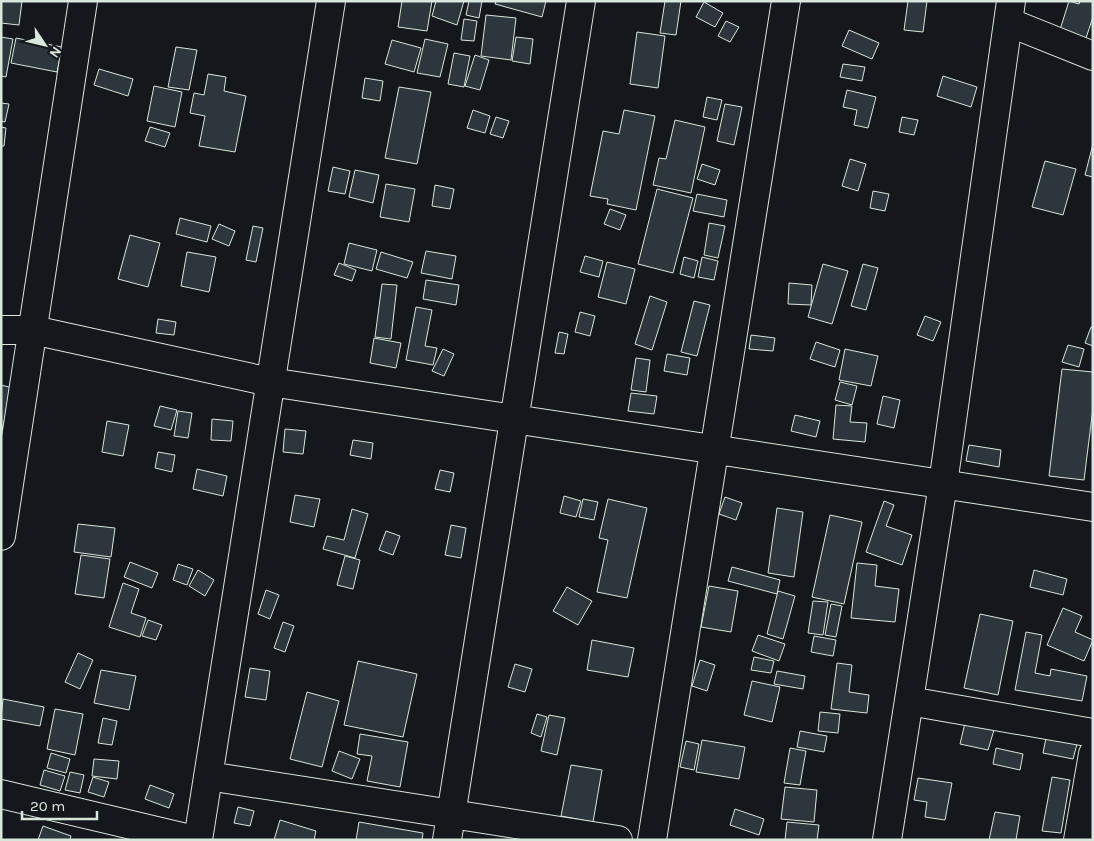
<svg xmlns="http://www.w3.org/2000/svg" width="1094" height="841" font-family="Karla,sans-serif">
<rect width="100%" height="100%" fill="#14181c"/>
<path fill="#2c363c" stroke="#d8e6dc" d="M1,1H22L19,25L1,23Z
M402,1H432L427,31L398,27Z
M436,1H464L457,25L432,16Z
M469,1H482L479,18L466,15Z
M496,1H546L542,17L495,4Z
M665,1H681L676,35L660,33Z
M908,1H927L923,32L904,30Z
M1069,1L1079,4L1080,1H1093V17L1085,41L1059,33Z
M704,2L723,13L715,27L696,17Z
M486,15L516,18L511,60L481,56Z
M464,19L477,21L474,41L461,40Z
M726,21L739,27L730,42L718,36Z
M849,30L879,43L872,59L842,46Z
M637,32L665,36L658,88L630,84Z
M1,37L13,39L6,77L1,76Z
M516,37L533,39L530,64L512,61Z
M16,38L62,47L57,72L11,63Z
M425,39L448,44L440,77L417,73Z
M392,40L421,48L414,72L385,64Z
M176,47L197,50L189,90L168,87Z
M454,53L470,56L464,87L448,84Z
M475,55L489,60L480,90L465,86Z
M843,64L865,67L862,81L840,77Z
M99,69L133,79L128,96L94,85Z
M208,74L226,77L224,91L246,96L235,152L199,146L205,116L190,113L194,93L204,95Z
M943,76L977,87L971,107L937,96Z
M365,78L383,81L380,101L362,98Z
M154,86L182,92L175,127L147,121Z
M399,87L431,92L417,164L385,158Z
M847,90L876,97L868,128L854,125L857,110L843,107Z
M707,97L722,100L717,120L703,117Z
M1,103L9,104L5,122L1,121Z
M725,104L742,107L734,145L717,141Z
M473,110L490,116L485,133L467,128Z
M624,110L655,116L636,210L607,204L608,199L590,196L603,131L619,134Z
M496,117L509,121L503,138L490,134Z
M902,117L918,120L914,135L899,132Z
M675,120L705,127L691,193L653,185L659,158L666,159Z
M1,127L6,128L4,146H1Z
M150,127L170,133L165,147L145,141Z
M1093,144V177L1085,175Z
M850,159L866,164L858,191L842,186Z
M1045,161L1076,169L1063,215L1032,207Z
M702,164L720,170L715,185L697,179Z
M333,167L350,171L345,194L328,191Z
M355,170L379,175L373,203L349,197Z
M386,184L415,189L409,222L380,217Z
M435,185L454,189L450,209L432,206Z
M657,189L693,198L673,273L638,264Z
M873,191L889,194L885,211L870,208Z
M697,194L727,200L724,217L693,211Z
M610,209L626,215L620,230L604,224Z
M180,218L211,226L207,242L176,234Z
M709,223L725,226L718,258L704,255Z
M219,224L235,231L229,246L212,239Z
M253,226L263,228L256,262L246,260Z
M130,235L160,243L148,287L118,279Z
M349,243L377,250L372,271L344,264Z
M426,251L456,256L452,279L421,273Z
M187,252L216,257L209,292L181,286Z
M381,252L413,262L407,278L376,269Z
M585,256L603,261L599,277L580,272Z
M684,257L698,261L694,278L680,274Z
M702,257L718,261L714,280L698,277Z
M607,262L635,269L626,304L598,297Z
M339,263L356,270L352,281L334,275Z
M823,264L848,271L832,324L808,317Z
M863,264L878,268L866,310L851,306Z
M426,280L459,285L456,305L423,299Z
M789,283L812,285L811,305L788,304Z
M382,284L397,285L391,339L375,337Z
M650,296L667,302L652,350L635,344Z
M694,301L710,305L697,356L681,352Z
M416,307L432,310L425,346L437,348L433,365L406,360Z
M580,312L595,316L590,336L575,332Z
M925,316L941,322L933,341L917,335Z
M158,319L176,322L174,335L156,333Z
M1091,327H1093V346L1085,343Z
M559,332L568,334L564,354L555,353Z
M751,335L775,338L773,351L749,349Z
M374,338L401,343L396,368L370,363Z
M816,342L840,350L835,367L810,359Z
M1068,345L1084,349L1079,367L1062,362Z
M443,349L454,354L444,376L432,371Z
M845,349L878,356L871,386L839,380Z
M667,354L690,358L687,375L664,371Z
M636,358L650,360L646,392L631,390Z
M1062,369L1093,372V408L1084,480L1049,476Z
M840,382L857,386L852,405L835,400Z
M1,385L13,388L1,433Z
M631,393L657,396L654,414L628,411Z
M883,396L900,400L894,428L877,424Z
M836,405L852,406L850,422L867,423L865,442L833,439Z
M160,406L177,410L171,430L154,426Z
M178,411L192,413L188,438L174,436Z
M795,415L820,421L816,437L791,431Z
M212,419L233,421L231,441L211,440Z
M107,421L129,425L123,456L102,452Z
M285,429L306,431L303,454L283,452Z
M353,440L373,443L371,459L350,455Z
M969,445L1001,450L999,467L966,461Z
M158,452L175,455L172,472L155,468Z
M197,469L227,476L223,496L193,489Z
M440,470L454,473L450,492L435,489Z
M295,495L320,499L314,527L290,522Z
M564,496L581,501L576,517L560,513Z
M725,497L742,503L736,520L719,514Z
M583,499L598,502L594,520L579,517Z
M608,499L647,508L627,598L597,592L608,540L599,538Z
M884,501L894,505L886,526L912,535L902,565L866,552Z
M777,508L803,512L794,577L768,573Z
M352,509L368,514L355,558L323,549L327,536L344,540Z
M830,515L862,522L844,604L812,597Z
M78,524L115,528L111,557L74,552Z
M451,525L466,528L461,558L445,555Z
M386,531L400,536L393,555L379,550Z
M81,555L110,559L104,598L75,594Z
M345,556L360,560L353,589L337,585Z
M130,562L158,573L152,588L124,577Z
M857,563L877,565L875,586L899,589L895,622L851,618Z
M178,564L193,569L187,585L173,580Z
M732,567L780,580L777,594L728,581Z
M198,570L214,580L205,596L189,586Z
M1034,570L1067,579L1063,595L1030,587Z
M123,583L139,589L131,613L146,618L140,637L109,627Z
M709,586L738,591L731,632L701,627Z
M567,587L592,601L578,625L553,611Z
M266,590L279,595L270,619L258,614Z
M778,591L795,596L783,639L767,634Z
M813,601L828,602L823,635L808,633Z
M831,604L842,606L836,637L825,635Z
M1063,608L1082,616L1075,632L1093,640L1084,661L1047,645Z
M980,614L1013,621L998,695L964,688Z
M148,620L162,625L156,640L142,636Z
M283,622L294,626L285,652L274,648Z
M1026,632L1042,635L1035,673L1050,676L1051,669L1087,676L1082,701L1015,690Z
M758,635L785,644L779,661L752,651Z
M814,636L836,640L833,656L811,652Z
M592,640L634,648L628,677L587,670Z
M78,653L93,660L80,689L65,682Z
M754,657L774,661L771,673L751,670Z
M700,660L715,665L707,691L692,686Z
M358,661L417,674L403,737L344,725Z
M837,663L852,665L849,692L869,695L867,713L831,709Z
M515,664L532,669L525,692L508,687Z
M250,668L270,671L266,700L245,697Z
M101,670L136,676L129,710L94,703Z
M777,671L805,676L803,689L774,684Z
M752,681L780,687L772,722L744,715Z
M307,692L339,701L322,767L290,759Z
M3,699L44,707L40,726L1,719Z
M55,709L83,714L75,755L47,749Z
M820,712L840,714L838,733L818,731Z
M537,714L547,717L541,737L531,733Z
M549,715L565,718L557,755L541,751Z
M103,718L117,721L112,745L98,743Z
M965,723L994,730L988,750L960,744Z
M800,731L827,736L824,752L797,747Z
M360,734L408,742L400,787L367,781L372,756L357,754Z
M1046,738L1077,744L1073,759L1043,753Z
M702,740L745,747L739,779L696,772Z
M686,741L699,744L694,770L680,767Z
M790,748L806,751L800,785L784,783Z
M996,748L1023,754L1020,770L993,764Z
M339,751L360,759L352,779L332,771Z
M51,753L70,759L66,773L47,768Z
M94,759L119,761L117,779L92,776Z
M571,765L602,770L593,822L561,816Z
M44,770L65,776L60,791L40,785Z
M70,772L84,775L80,793L65,790Z
M93,777L109,782L104,797L88,792Z
M1052,777L1070,780L1061,833L1042,831Z
M918,778L952,783L945,820L925,817L927,802L914,800Z
M150,785L174,794L169,808L145,799Z
M785,787L817,790L814,822L781,819Z
M238,807L254,811L250,826L234,823Z
M735,809L764,819L759,835L730,825Z
M995,812L1020,816L1016,840H989Z
M280,820L316,831L314,840H274Z
M359,822L423,833L422,840H356Z
M787,822L819,825L817,840H785Z
M43,826L71,836L70,840H38Z"/>
<g fill="none" stroke-linecap="round" stroke-linejoin="round">
<defs>
<path id="minor" d="M1008,22L1093,56
M1,330H33L270,382L1093,507
M1,536L83,1
M909,701L1093,733
M208,776L618,840
M1,794L195,840
M198,840L331,1
M447,840L581,1
M652,840L786,1
M887,840L943,484L1011,1
M1078,840L1093,754"/>
</defs>
<use href="#minor" stroke="#d8e6dc" stroke-width="30"/>
<use href="#minor" stroke="#14181c" stroke-width="28"/>
</g>
<rect width="1094" height="841" fill="none" stroke="#d8e6dc" stroke-width="5"/>
<g transform="translate(45 45) rotate(125)" stroke="#14181c" stroke-width="4" paint-order="stroke">
<path d="M0-4L9 19L0 12L-9 19Z" fill="#d8e6dc"/>
<text y="-8" font-size="14" font-weight="bold" text-anchor="middle" fill="#d8e6dc">N</text>
</g>
<path d="M22 811v8h75v-8" fill="none" stroke="#d8e6dc" stroke-width="2.5"/>
<text x="30" y="811" font-size="15" fill="#d8e6dc" stroke="#14181c" stroke-width="4" paint-order="stroke">20 m</text>
</svg>
